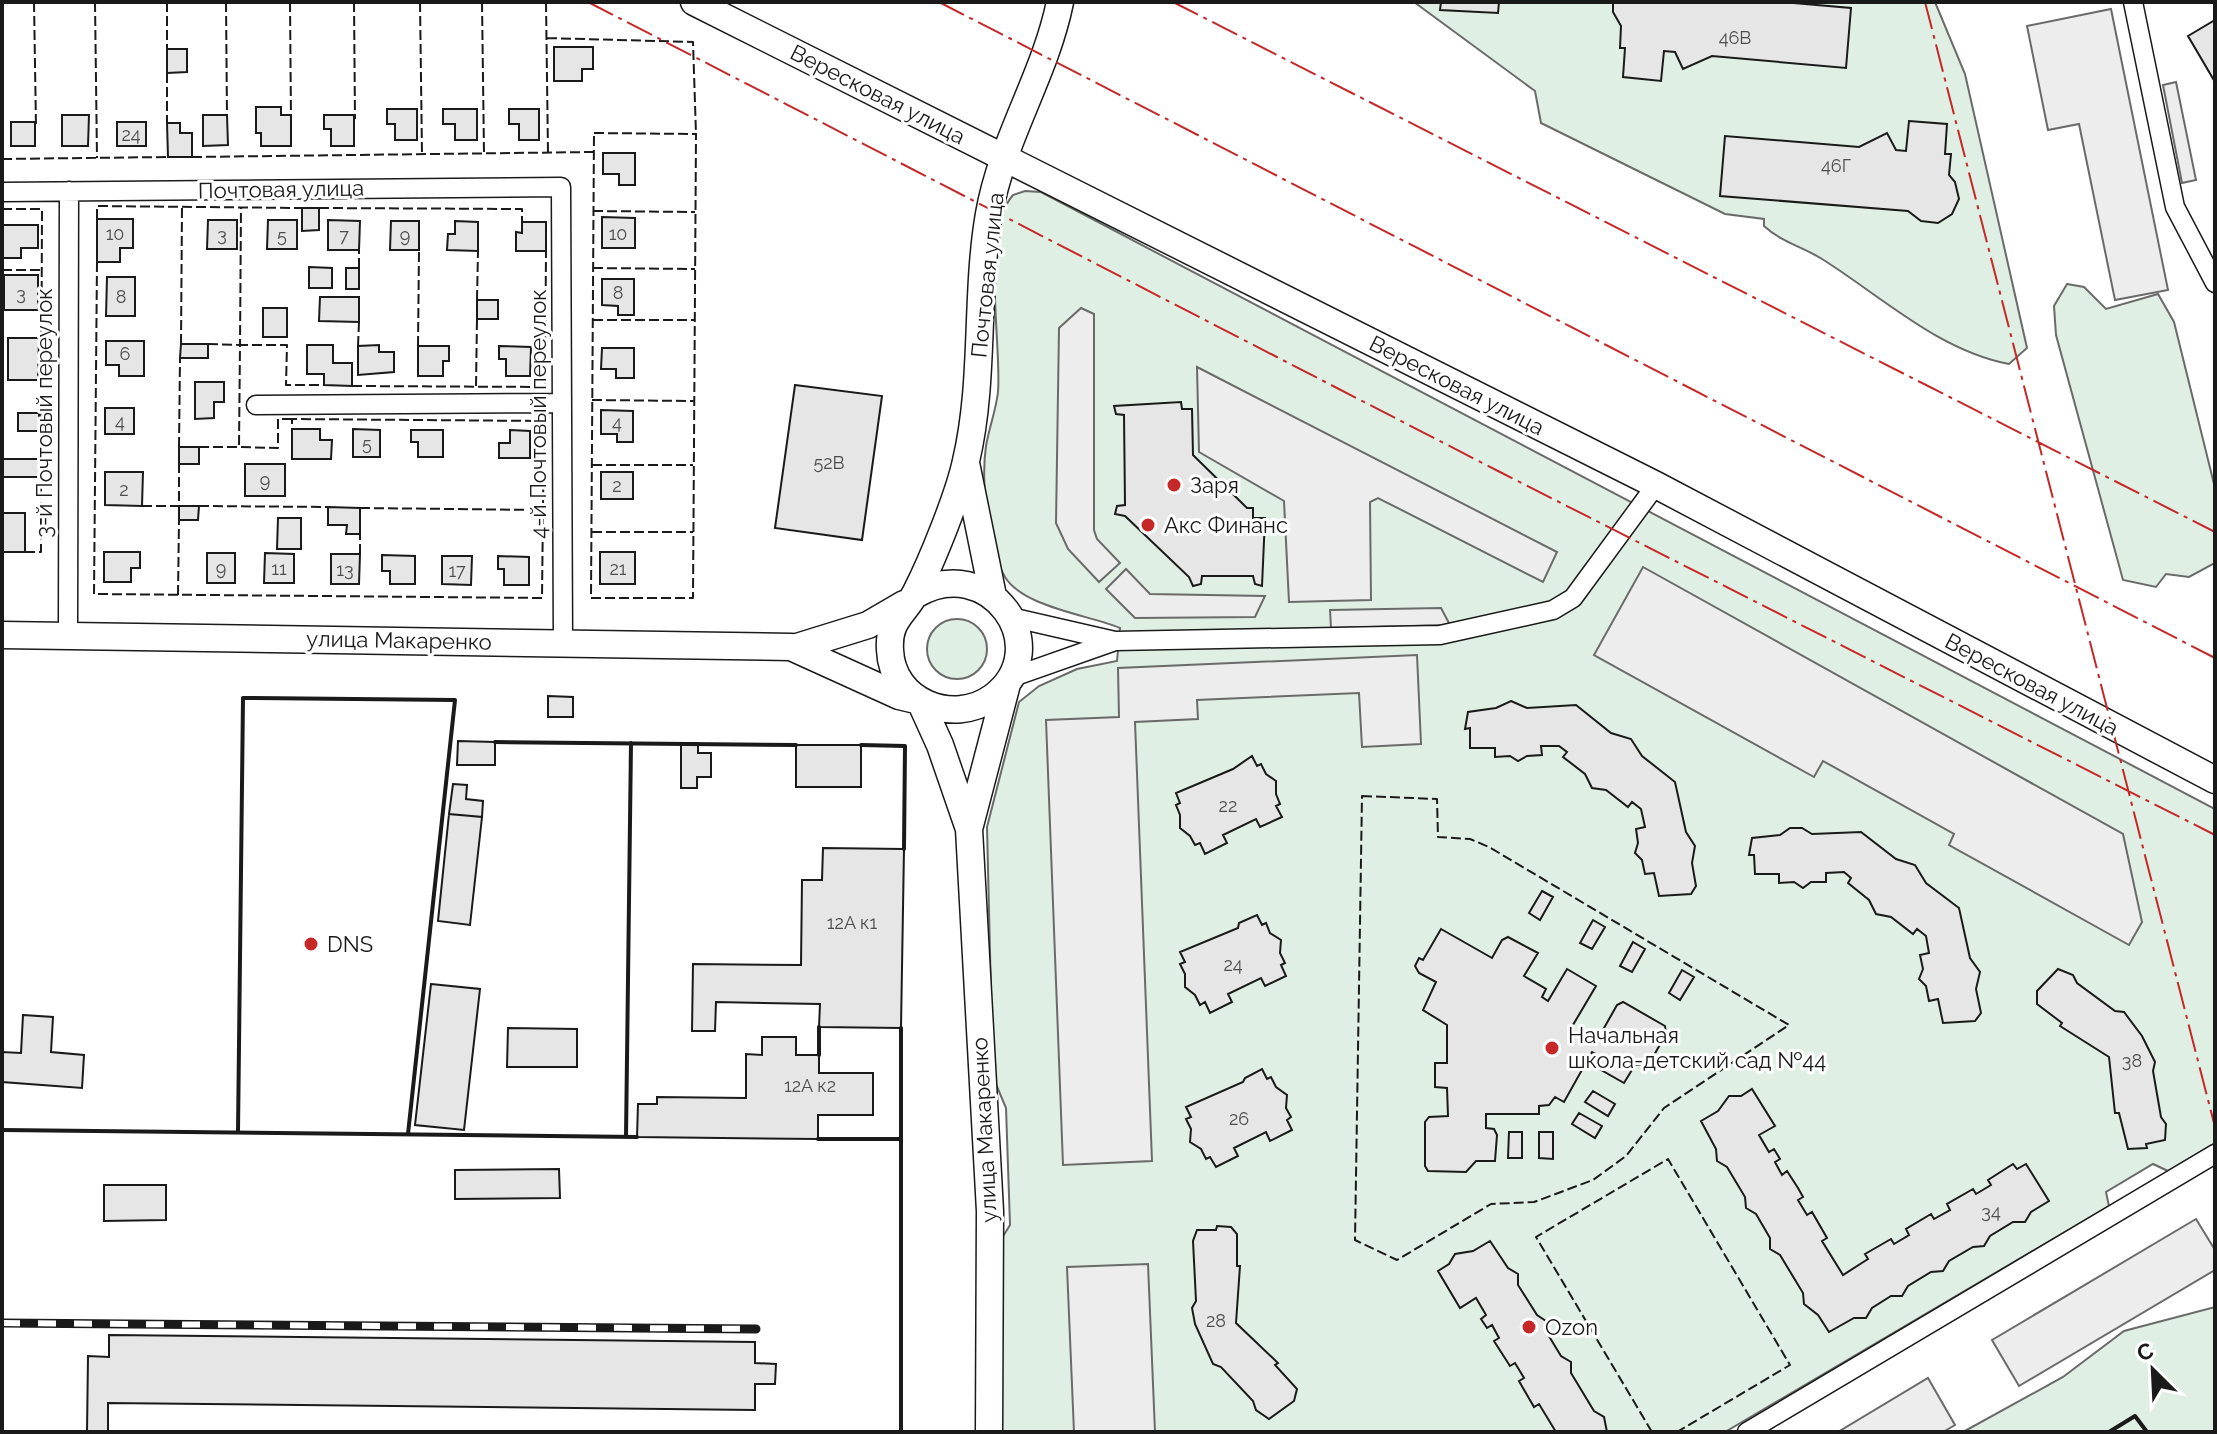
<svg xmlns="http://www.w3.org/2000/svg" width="2217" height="1434" font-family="Raleway,sans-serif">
<rect width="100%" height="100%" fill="#fff"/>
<path fill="#e0efe3" stroke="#6a6a6a" stroke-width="2" d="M1414,2H1935L1965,74L2027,348L2009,364C1939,351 1881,296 1822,259C1803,247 1781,242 1764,226V219L1725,214L1541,123L1535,91Z
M1025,191L1041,192L2215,809V1143L2168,1171L2153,1164L2106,1192L2109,1206L1725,1432H1000V1241L1010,1225L1006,1108L993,1077L987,827L1019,702L1039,686L1077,669L1117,661L1120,628C1089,615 1023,607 1005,577C987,547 981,480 986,446C989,428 996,410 998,392C1002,345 980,232 1013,195Z
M2067,284L2084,287L2106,309L2158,294L2174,322L2215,488V563L2189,577L2166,574L2156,587L2123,580L2056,335L2054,306Z
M927 649a30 30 0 1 1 60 0a30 30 0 1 1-60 0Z
M2215,1307V1432H1963L2063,1377L2124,1331Z"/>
<path fill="#ededed" stroke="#6a6a6a" stroke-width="2" d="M2111,9L2168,290L2115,300L2079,124L2048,130L2027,26Z
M2176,82L2196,180L2182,183L2163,85Z
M1081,308L1094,314V530L1097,539L1120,563L1099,582L1068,549L1056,523L1059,328Z
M1197,367L1557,552L1543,582L1378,498L1370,502L1371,600L1289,602L1284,501L1199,452Z
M1643,567L2123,834L2142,922L2129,945L1949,845L1954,834L1823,761L1814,777L1594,655Z
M1126,569L1150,594L1265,596L1255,617L1135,618L1106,589Z
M1441,608L1450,625L1331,628L1330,610Z
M1417,655L1421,744L1362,747L1359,693L1197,700L1198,719L1135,722L1152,1161L1063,1165L1046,720L1119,717L1118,668Z
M2196,1219L2215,1250V1270L2019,1386L1992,1340Z
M1148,1264L1155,1432H1074L1067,1267Z
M1928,1378L1955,1425L1943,1432H1838Z"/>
<path fill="#e6e6e6" stroke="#1a1a1a" stroke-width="2" d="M1441,2H1499L1498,13L1440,10Z
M1782,2L1851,8L1846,68L1712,56L1683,69L1675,52L1664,51L1661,81L1623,77L1625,48H1620L1621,26L1613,12V2Z
M2215,20V82L2188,36Z
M554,47H593V69H582V81H554Z
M167,49H187V72L167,73Z
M256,107H281V115H291V146H261V133H256Z
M387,109H417V140H395V124H387Z
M443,109H477V140H455V124H443Z
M509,109H539V140H519V124H509Z
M62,115H89L88,146H62Z
M203,115H227L228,145L203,146Z
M324,115H354V146H331V129H324Z
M1909,121L1947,124L1945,154H1951L1949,175L1955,182L1959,199L1952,214L1938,223L1921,221L1908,211L1720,196L1725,136L1859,147L1887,133L1896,150L1906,151Z
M11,122H35V146H11Z
M117,122H146V146H117Z
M167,123H180V133H192V157H168Z
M603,153H635V185H619V174H603Z
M302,208H319V230L302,231Z
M602,217L635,218V248H602Z
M97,219H133V248H120V262H97Z
M208,220H237V249H207Z
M268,220H297V249H267Z
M328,220L360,221L359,250H328Z
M391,221H419V250H390Z
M455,221L478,222V251L447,250L448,234H455Z
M522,222H546V251H516V232L522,233Z
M2,225H38V248H21V258H2Z
M309,267L332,268V288H309Z
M346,268H359V289H346Z
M4,275H38V310H4Z
M107,277H135V316H106Z
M602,279H634V315H618V306L602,305Z
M320,297H359V322L319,321Z
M477,300H498V319H477Z
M263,308H287V337H263Z
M8,338H39L38,380H8Z
M106,341H144V376H119V365H106Z
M181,344H208V358H180Z
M307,345H333V363H352V386L324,385V374H307Z
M379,345V352H394V372L358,375V346Z
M418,346H449V361H443V376H418Z
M499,346L531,347L530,376H506V359H499Z
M602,348H634V378H616V369H601Z
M195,382H224V402H214V418L195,419Z
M795,385L882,396L862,540L775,528Z
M1181,402L1182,409H1192L1193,455L1247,508H1253V518H1265L1262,586L1255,584L1253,576H1202L1201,584L1193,586L1189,577L1125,516L1115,514L1117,506L1125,505L1124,415L1116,414L1114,406Z
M105,408H134V434H105Z
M601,410L633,411V442H617V434H601Z
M18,413H39V431H18Z
M292,429H320V440H332L331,459H292Z
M353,429L380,430V457H353Z
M411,430H443V457H418V442H411Z
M510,430L530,431V458H499V443H510Z
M179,447H199V464H179Z
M2,459H41V477H2Z
M245,464H285V496H245Z
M105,472H143L142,506L105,505Z
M601,472H633V499H601Z
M179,506H199L198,520H179Z
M328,507L360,508V534H346L347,525H328Z
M2,513H25V552H2Z
M278,518H301V549H277Z
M104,552H140V568H131V582H104Z
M600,552H635V584H600Z
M207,553H235V583H207Z
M265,553L294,554V583H264Z
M331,554H360L359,584H331Z
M382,555L415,556V584H390V571H382Z
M442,556H472L471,585L442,584Z
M498,556L529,557V585H504V569H498Z
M548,696L573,697V717H548Z
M1511,701L1527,708L1576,705L1611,733L1631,739L1642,756L1675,782L1686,832L1695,846L1692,863L1696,886L1691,894L1659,896L1654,873L1645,874L1642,860L1635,853L1638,843L1636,829L1645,827L1641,809L1632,802L1628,807L1606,790L1592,788L1585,774L1563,757L1567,752L1559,746H1541L1542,755L1527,756L1518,761L1510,756L1495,757V748H1470V728L1465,729L1468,712L1496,708Z
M458,741L495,742V765H457Z
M681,743H698V753H711V777H697V788H681Z
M796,745H861V787H796Z
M1252,756L1257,766L1261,764L1266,774L1276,781V794L1280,804L1276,806L1282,817L1260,827L1256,819L1223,835L1227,843L1205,854L1200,843L1195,845L1190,836L1180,828V815L1176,805L1180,803L1176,793L1233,769Z
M453,784L467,785L466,799L483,801L482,817L449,814Z
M449,814L482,817L470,925L438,921Z
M1790,828H1802L1812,834L1861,832L1896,859L1915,865L1926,883L1959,908L1970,958L1980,972L1976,989L1981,1013L1975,1021L1943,1023L1938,999L1929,1001L1926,986L1919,979L1923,969L1920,955L1929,953L1926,936L1917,929L1913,934L1891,917L1876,914L1869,900L1848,883L1851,878L1844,872L1826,873V882H1811L1803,888L1794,882L1779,883V874H1755L1754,855H1749L1752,838L1780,835Z
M823,848L904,849L901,1028L819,1027L820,1004L716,1002L715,1031H692L693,964L801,965L802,880H822Z
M1542,891L1553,897L1540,920L1529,913Z
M1257,915L1262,925L1266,923L1270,933L1281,940L1280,953L1285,963L1281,965L1286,976L1265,986L1261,978L1228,994L1232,1002L1210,1013L1205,1002L1200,1005L1195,995L1185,987V974L1180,964L1185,962L1180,952L1238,928L1239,923Z
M1593,920L1605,927L1592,949L1580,943Z
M1441,929L1492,958L1502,940L1508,937L1538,953L1524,976L1546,989L1542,997L1548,1001L1567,969L1596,986L1570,1030L1595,1044L1617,1005L1623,1002L1665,1026L1666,1034L1649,1064L1635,1065L1624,1083L1596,1067L1601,1057L1592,1052L1564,1102L1555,1097L1549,1105L1539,1106V1114H1486V1128L1494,1129L1497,1135L1495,1161H1476L1466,1172L1428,1171L1425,1166V1122L1429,1117L1448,1116L1447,1088L1435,1087V1063H1447V1025L1423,1010L1436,982L1419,973L1415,966L1419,958L1423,960Z
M1633,942L1645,949L1632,972L1620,966Z
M2058,969L2073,975L2077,983L2115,1011L2124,1012L2142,1036L2155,1062L2153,1071L2161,1117L2166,1124L2165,1140L2146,1144L2147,1148L2128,1149L2119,1113H2115L2109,1057L2060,1026L2062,1023L2037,1004V991Z
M1682,970L1694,977L1680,1000L1669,993Z
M431,984L480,989L464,1130L415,1125Z
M23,1015L53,1017L51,1052L84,1055L82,1088L2,1082V1052L21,1053Z
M508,1028L577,1029V1067H507Z
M762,1037H796V1055H819V1073H873V1115H818V1139L637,1137L638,1104H657V1097L746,1098V1054L762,1055Z
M1262,1069L1267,1079L1271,1077L1276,1087L1287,1095L1286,1108L1291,1117L1287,1120L1292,1130L1270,1141L1266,1132L1234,1148L1238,1156L1216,1167L1210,1157L1206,1159L1201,1149L1190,1142L1191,1129L1186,1119L1191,1117L1186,1107L1243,1082L1245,1078Z
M1752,1089L1775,1126L1759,1135L1769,1152L1774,1149L1780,1159L1775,1162L1782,1175L1787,1171L1798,1188L1803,1197L1798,1200L1807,1215L1812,1212L1827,1238L1822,1241L1843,1275L1868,1259L1865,1254L1891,1239L1894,1244L1909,1235L1906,1229L1931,1214L1934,1219L1950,1210L1947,1204L1973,1189L1976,1194L1991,1185L1988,1180L2013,1164L2017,1169L2026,1164L2049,1201L2031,1212L2025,1222H2013L1990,1236L1984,1246L1973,1247L1949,1261L1943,1271L1931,1272L1908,1286L1902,1296H1891L1872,1308L1866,1318H1854L1829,1332L1818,1315L1804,1304L1803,1293L1780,1255L1770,1249V1238L1756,1214L1746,1208L1745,1197L1727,1167L1717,1161L1716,1149L1701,1121L1718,1111L1729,1096H1741Z
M1593,1091L1615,1104L1608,1116L1585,1102Z
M1579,1113L1602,1126L1595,1138L1572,1124Z
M1509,1132H1522V1158H1508Z
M1539,1132H1553V1159L1539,1158Z
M559,1169L560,1198L455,1199V1170Z
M104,1185H166V1220L104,1221Z
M1217,1226L1231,1227L1237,1234V1266H1240L1236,1323L1278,1363L1275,1365L1297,1389L1294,1401L1269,1419L1256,1410L1253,1401L1221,1367L1213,1364L1195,1324L1192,1308L1196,1301L1193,1241L1197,1230H1216Z
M1490,1241L1508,1268L1518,1274V1285L1537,1315L1546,1321L1547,1333L1561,1356L1571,1362V1373L1594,1411L1604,1417L1607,1432H1556L1539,1404L1534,1407L1519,1381L1524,1378L1515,1363L1510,1366L1494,1341L1499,1338L1492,1325L1487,1328L1481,1319L1486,1315L1476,1298L1460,1308L1438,1271L1449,1264L1455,1254L1473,1251Z
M109,1335L755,1342V1363L776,1364L775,1384H755V1410L108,1403V1432H87L88,1356L109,1357Z"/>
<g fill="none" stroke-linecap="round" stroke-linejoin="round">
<defs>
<path id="street" d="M2133,2L2175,207L2215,283
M2,192L561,187L563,642
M256,405L561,403
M1011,617L1115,641
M68,635L69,191
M1010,678L1115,641L1440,635L1553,610L1573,598L1656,485
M1747,1432L2215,1154"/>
<path id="secondary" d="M694,2L1656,485L2215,780
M966,463L993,596
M915,595C989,550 1058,648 993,697C953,726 892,702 890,650C888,619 905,614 916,592C932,561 959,494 966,461C985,380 975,295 989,214C1002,139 1045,76 1060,2
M2,635L791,647L899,696L920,701L940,745L969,829L990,1211L989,1432
M797,647L868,625L904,604
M969,829L1007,684"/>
</defs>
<use href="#street" stroke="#1a1a1a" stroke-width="21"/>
<use href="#secondary" stroke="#1a1a1a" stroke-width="29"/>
<use href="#street" stroke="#fff" stroke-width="18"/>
<use href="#secondary" stroke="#fff" stroke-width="26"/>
<defs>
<path id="rail" d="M2,1323L756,1329"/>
</defs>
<use href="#rail" stroke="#1a1a1a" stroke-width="9"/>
<use href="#rail" stroke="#fff" stroke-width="6" stroke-dasharray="18" stroke-linecap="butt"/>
<path stroke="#1a1a1a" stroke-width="2" stroke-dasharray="10 4" stroke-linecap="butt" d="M34,2L36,127
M95,2L97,158
M167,2V49
M226,2L227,115
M290,2L291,120
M354,2L355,119
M420,2L422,154
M482,2L484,153
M546,2L548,153
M547,38L693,42L696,134
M167,73V123
M594,133L696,134L693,598H591Z
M192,157L594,152
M2,159L168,157
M319,208L522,209V222
M2,209H42L41,459
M593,211L695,212
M97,219V206L302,208
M97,262L94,594L542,598L544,421L292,419V429
M359,268V250
M593,268L695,269
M2,270H42
M477,300L478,251
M593,320H694
M181,344L182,206
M208,344L240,345L241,207
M358,346L359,322
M418,346L419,250
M352,386L545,387L546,251
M476,386L477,319
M592,400L694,401
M292,419H278V448L239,447L240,345H287L286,385H324
M179,447L180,358
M199,447H239
M592,465H693
M142,506H179V464
M199,506L328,507
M360,508L543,510
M592,532H693
M25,552H41V477
M360,554V534
M178,595L179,520
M1362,796L1437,799L1438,837L1470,839L1489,847L1789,1025L1664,1108L1626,1156L1593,1180L1534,1202L1491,1204L1397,1260L1355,1240Z
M1652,1432L1536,1237L1668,1159L1790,1365L1677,1432"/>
<path stroke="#1a1a1a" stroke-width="4" d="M495,742L796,745
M861,745L905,746L904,849
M819,1055V1027
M2,1130L637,1137
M238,1132L243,698L455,700L408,1134
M626,1137L631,743
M818,1139H900
M901,1432V1028
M2109,1432L2135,1416L2147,1432"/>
<path stroke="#c62828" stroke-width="2" stroke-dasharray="28 6 4 6" stroke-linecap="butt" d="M588,2L1498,471L2215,835
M939,2L2215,658
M1173,2L2215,532
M1925,2L2215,1127"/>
</g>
<g fill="#c62828" stroke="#fff" stroke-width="3">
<circle cx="1174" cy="485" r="8"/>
<circle cx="1148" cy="525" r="8"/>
<circle cx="311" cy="944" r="8"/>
<circle cx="1552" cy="1048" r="8"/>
<circle cx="1529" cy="1327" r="8"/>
</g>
<g text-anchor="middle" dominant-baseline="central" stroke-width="6" stroke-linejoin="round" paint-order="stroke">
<g font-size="18" fill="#4d4d4d">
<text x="1735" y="37">46В</text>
<text x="131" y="134">24</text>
<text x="1836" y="165">46Г</text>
<text x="115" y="233">10</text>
<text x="618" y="233">10</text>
<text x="222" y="234">3</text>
<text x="282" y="235">5</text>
<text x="344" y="235">7</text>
<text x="405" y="235">9</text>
<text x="618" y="292">8</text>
<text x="21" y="293">3</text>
<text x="121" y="296">8</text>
<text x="125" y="353">6</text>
<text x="120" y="421">4</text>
<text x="617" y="422">4</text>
<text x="367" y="443">5</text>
<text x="829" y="462">52В</text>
<text x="265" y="480">9</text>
<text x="617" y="485">2</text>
<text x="124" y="489">2</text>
<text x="221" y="568">9</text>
<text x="279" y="568">11</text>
<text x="618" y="568">21</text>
<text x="345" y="569">13</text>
<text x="457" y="570">17</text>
<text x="1228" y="805">22</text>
<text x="852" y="922">12А к1</text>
<text x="1233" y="964">24</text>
<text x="2132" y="1060">38</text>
<text x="810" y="1085">12А к2</text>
<text x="1239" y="1118">26</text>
<text x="1991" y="1211">34</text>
<text x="1216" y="1320">28</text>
</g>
<g font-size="22" fill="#1a1a1a" stroke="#fff">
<text transform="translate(878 94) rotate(27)">Вересковая улица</text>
<text transform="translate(281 189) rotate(-1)">Почтовая улица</text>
<text transform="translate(987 275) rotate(-84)">Почтовая улица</text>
<text transform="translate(1457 385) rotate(27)">Вересковая улица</text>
<text transform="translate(44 413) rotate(-90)">3-й Почтовый переулок</text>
<text transform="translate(538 414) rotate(-90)">4-й Почтовый переулок</text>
<text transform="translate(399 640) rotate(1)">улица Макаренко</text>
<text transform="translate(2032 684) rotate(28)">Вересковая улица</text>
<text transform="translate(984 1130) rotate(-93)">улица Макаренко</text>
</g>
<g font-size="22" fill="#1a1a1a" stroke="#fff" text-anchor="start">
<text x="1190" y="485">Заря</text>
<text x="1164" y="525">Акс Финанс</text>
<text x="327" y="944">DNS</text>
<text x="1568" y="1035">Начальная<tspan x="1568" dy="25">школа-детский сад №44</tspan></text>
<text x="1545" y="1327">Ozon</text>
</g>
</g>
<rect width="2217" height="1434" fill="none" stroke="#1a1a1a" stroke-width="8"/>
<g transform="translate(2153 1370) rotate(336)" stroke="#ffffff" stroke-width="6" paint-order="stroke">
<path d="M0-6L14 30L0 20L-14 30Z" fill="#1a1a1a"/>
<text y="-12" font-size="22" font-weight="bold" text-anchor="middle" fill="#1a1a1a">С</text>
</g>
</svg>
